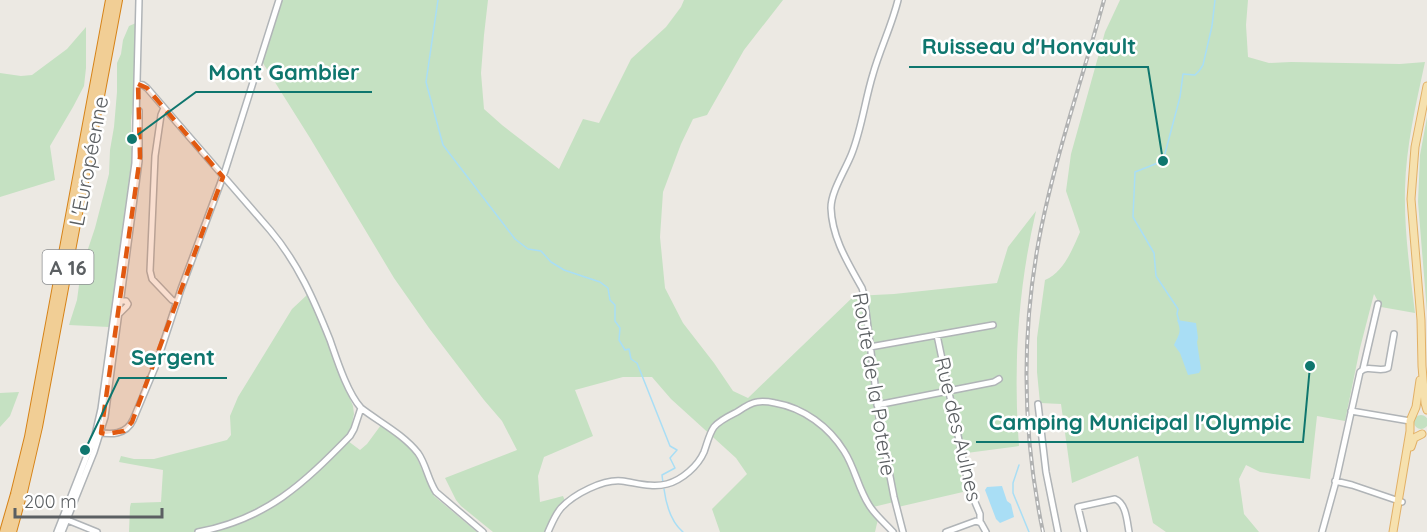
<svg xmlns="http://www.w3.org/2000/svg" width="1427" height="532" font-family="Quicksand,sans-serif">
<rect width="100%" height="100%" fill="#ece9e3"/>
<path fill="#c5e1c2" d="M279,0H488L484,35L481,73L484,109L502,125L559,169L583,119L599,123L631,59L666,27L681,7L684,0H783L744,50L707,115L693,119L681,144L663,192L660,237L665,288L683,323L714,363L733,391L748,398L854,296L894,294L997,283L1008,247L1036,211C1018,288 1013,367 1019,446L959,454L963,492L898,507V501L869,508L878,519L875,532H720L712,509L747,474L736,458L671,399L652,377H623L575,390L593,436L544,457L538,476L540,502L563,496L565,501L557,508L546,532H493L461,506L456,500L445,478L517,450L502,421L484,400L429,328L394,278L310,138L261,60Z
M1120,0H1248L1246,25L1248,57L1269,63L1291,62L1400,64L1425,62C1416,104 1406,146 1405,189C1404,230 1410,272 1415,313L1381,307L1374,294L1360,348L1345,421L1317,416L1310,479L1260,472L1246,465L1239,479L1244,514L1259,532H1166L1153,523L1138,456L1072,483L1061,404L1040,403L1037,372V338L1045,280C1064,272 1072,250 1080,232L1066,191L1071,154L1105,32Z
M136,23L134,96L131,121V147L133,150L109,327L69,325L77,300L81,270L95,228L109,174L110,150L114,127L117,92V63L121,54L123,40L129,26Z
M86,27V68L84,86L73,107L50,146L55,180L0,197V73L21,76L32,75L67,49Z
M1427,117V312L1418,202L1420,155Z
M307,295L316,314L353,406L354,414L348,441L360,450L367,444L381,425L405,444L415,454L434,496L477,532H129L130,507L131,503L161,502L163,470L119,462L121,456L134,459H154L227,440L231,435L230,416L238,397L292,309Z
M19,392L10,416L0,427V393Z
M1414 422a7 7 0 1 1 14 0a7 7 0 1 1-14 0Z"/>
<path fill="#a9def5" d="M1177,320L1196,323L1198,338L1197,342L1201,369L1199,373L1188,375L1180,353L1174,345C1179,334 1182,332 1177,320Z
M1002,486L1007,501L1011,504L1014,517L1000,523L996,519L985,490L987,487Z"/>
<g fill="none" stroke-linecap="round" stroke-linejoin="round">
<path stroke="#a9def5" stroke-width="1.5" d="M438,0L426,82L443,145L515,239L528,249L541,251L551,262L564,270L600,282L608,288L610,300L615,305V321L620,328L619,340L625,350L629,349L631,359L637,363L670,446L677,450L670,458L675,468L662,475L663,483
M1179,321L1177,314L1178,309L1156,276L1154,253L1133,217L1135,172L1163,161L1180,97L1183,74L1195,75L1199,71L1203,65L1212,26L1215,0
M1019,465L1013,483V493L1029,532
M664,489C666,504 671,522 683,532"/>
<defs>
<path id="minor" d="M898,0C892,25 880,49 873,74C865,100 862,127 852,153C846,169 831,191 831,208C832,238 848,263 862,288L864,295L880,425L894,497L903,532
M138,84L143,85L147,88L270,230C298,263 314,300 330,340C337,360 347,392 361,408C379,422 403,434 418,453C426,464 428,480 436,492L483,532
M164,108L161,115L155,156L150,271L152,279L172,300L177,302
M117,301H126L128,304L127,306L119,314
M937,335L969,488L980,514V522
M870,347L993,325
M1363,369L1378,304
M1038,404L1046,472L1058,532
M877,405L994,382L999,379
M1351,411L1410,421
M96,432C111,435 126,435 133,420L156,365L181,289L225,171L279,0
M1335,481L1352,485L1402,502
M65,519L97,532
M57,532L95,435L101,409L135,163L139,0
M62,532L94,452L105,417L139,161V111
M198,532C267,519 303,484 350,436L354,429L361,408
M548,532C552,523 555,515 561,508C574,494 603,479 622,481C637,483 652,488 667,484C682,480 698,466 704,452C707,444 709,434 714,427C720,420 729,416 737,412C743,408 750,403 757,402C763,401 770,402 775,403C804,408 829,427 844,451C855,468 858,488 869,505C875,515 885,523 893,532
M946,532L976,521L981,523L986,532
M1084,532L1078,507L1115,499C1126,503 1127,521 1129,532
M1322,532L1335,485L1360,372C1368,364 1379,373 1388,368L1394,334"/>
<path id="major" d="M1427,86L1415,147L1411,199L1421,320L1422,366L1425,403L1427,410
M1411,447L1414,438L1422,434
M1393,532L1410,431V421L1416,407L1420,380"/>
<path id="highway" d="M4,532L15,494L29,437L110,0
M12,532L23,492L38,427L118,0"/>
</defs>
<use href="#minor" stroke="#b0b4b7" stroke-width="8"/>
<use href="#major" stroke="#e2b066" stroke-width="9"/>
<use href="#highway" stroke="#d68318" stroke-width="10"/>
<use href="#minor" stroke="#fff" stroke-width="5"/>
<use href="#major" stroke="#f6e1ae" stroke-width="7"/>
<use href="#highway" stroke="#f1ce95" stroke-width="8"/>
<defs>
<path id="rail" d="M1043,532C1022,432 1021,329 1041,229C1057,151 1083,76 1104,0"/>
</defs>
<use href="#rail" stroke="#b1b2b2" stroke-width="4"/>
<use href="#rail" stroke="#fff" stroke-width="1.5" stroke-dasharray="4.5" stroke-linecap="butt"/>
</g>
<path fill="#e15910" fill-opacity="0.2" stroke="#e15910" stroke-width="4.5" stroke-dasharray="12 8" stroke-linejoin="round" d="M138,84L147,88L223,177L132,422L124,431L106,434L101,433L140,157Z"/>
<g text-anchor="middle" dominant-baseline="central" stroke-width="5" stroke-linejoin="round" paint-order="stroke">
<rect fill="#fff" stroke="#8c8f91" stroke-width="1.5" x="42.5" y="250" width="51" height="34" rx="4.5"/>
<g font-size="20" font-weight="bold" fill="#5b5f62">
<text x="68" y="267">A 16</text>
</g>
<g font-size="21" fill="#5b5f62" stroke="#fff">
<text transform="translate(88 161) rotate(-79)">L'Européenne</text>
<text transform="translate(875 384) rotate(81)">Route de la Poterie</text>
<text transform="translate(959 429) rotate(77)">Rue des Aulnes</text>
</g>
</g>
<path fill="none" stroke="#0f766e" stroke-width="2" d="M1163 161L1148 67H909M132 139L196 92H372M85 450L119 378H227M1310 366L1303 442H976"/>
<g fill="#0f766e" stroke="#fff" stroke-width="2">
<circle cx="1163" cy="161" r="6"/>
<circle cx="132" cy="139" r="6"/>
<circle cx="85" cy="450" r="6"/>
<circle cx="1310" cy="366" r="6"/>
</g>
<g font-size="22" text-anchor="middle" font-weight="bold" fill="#0f766e" stroke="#fff" stroke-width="5" stroke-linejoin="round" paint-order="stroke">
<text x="1029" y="54">Ruisseau d'Honvault</text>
<text x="284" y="80">Mont Gambier</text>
<text x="173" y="365">Sergent</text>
<text x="1140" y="430">Camping Municipal l'Olympic</text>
</g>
<path d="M15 508v9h147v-9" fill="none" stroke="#5b5f62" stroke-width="3"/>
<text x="24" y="508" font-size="18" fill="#5b5f62" stroke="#ffffff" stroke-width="4.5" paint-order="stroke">200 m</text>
</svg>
